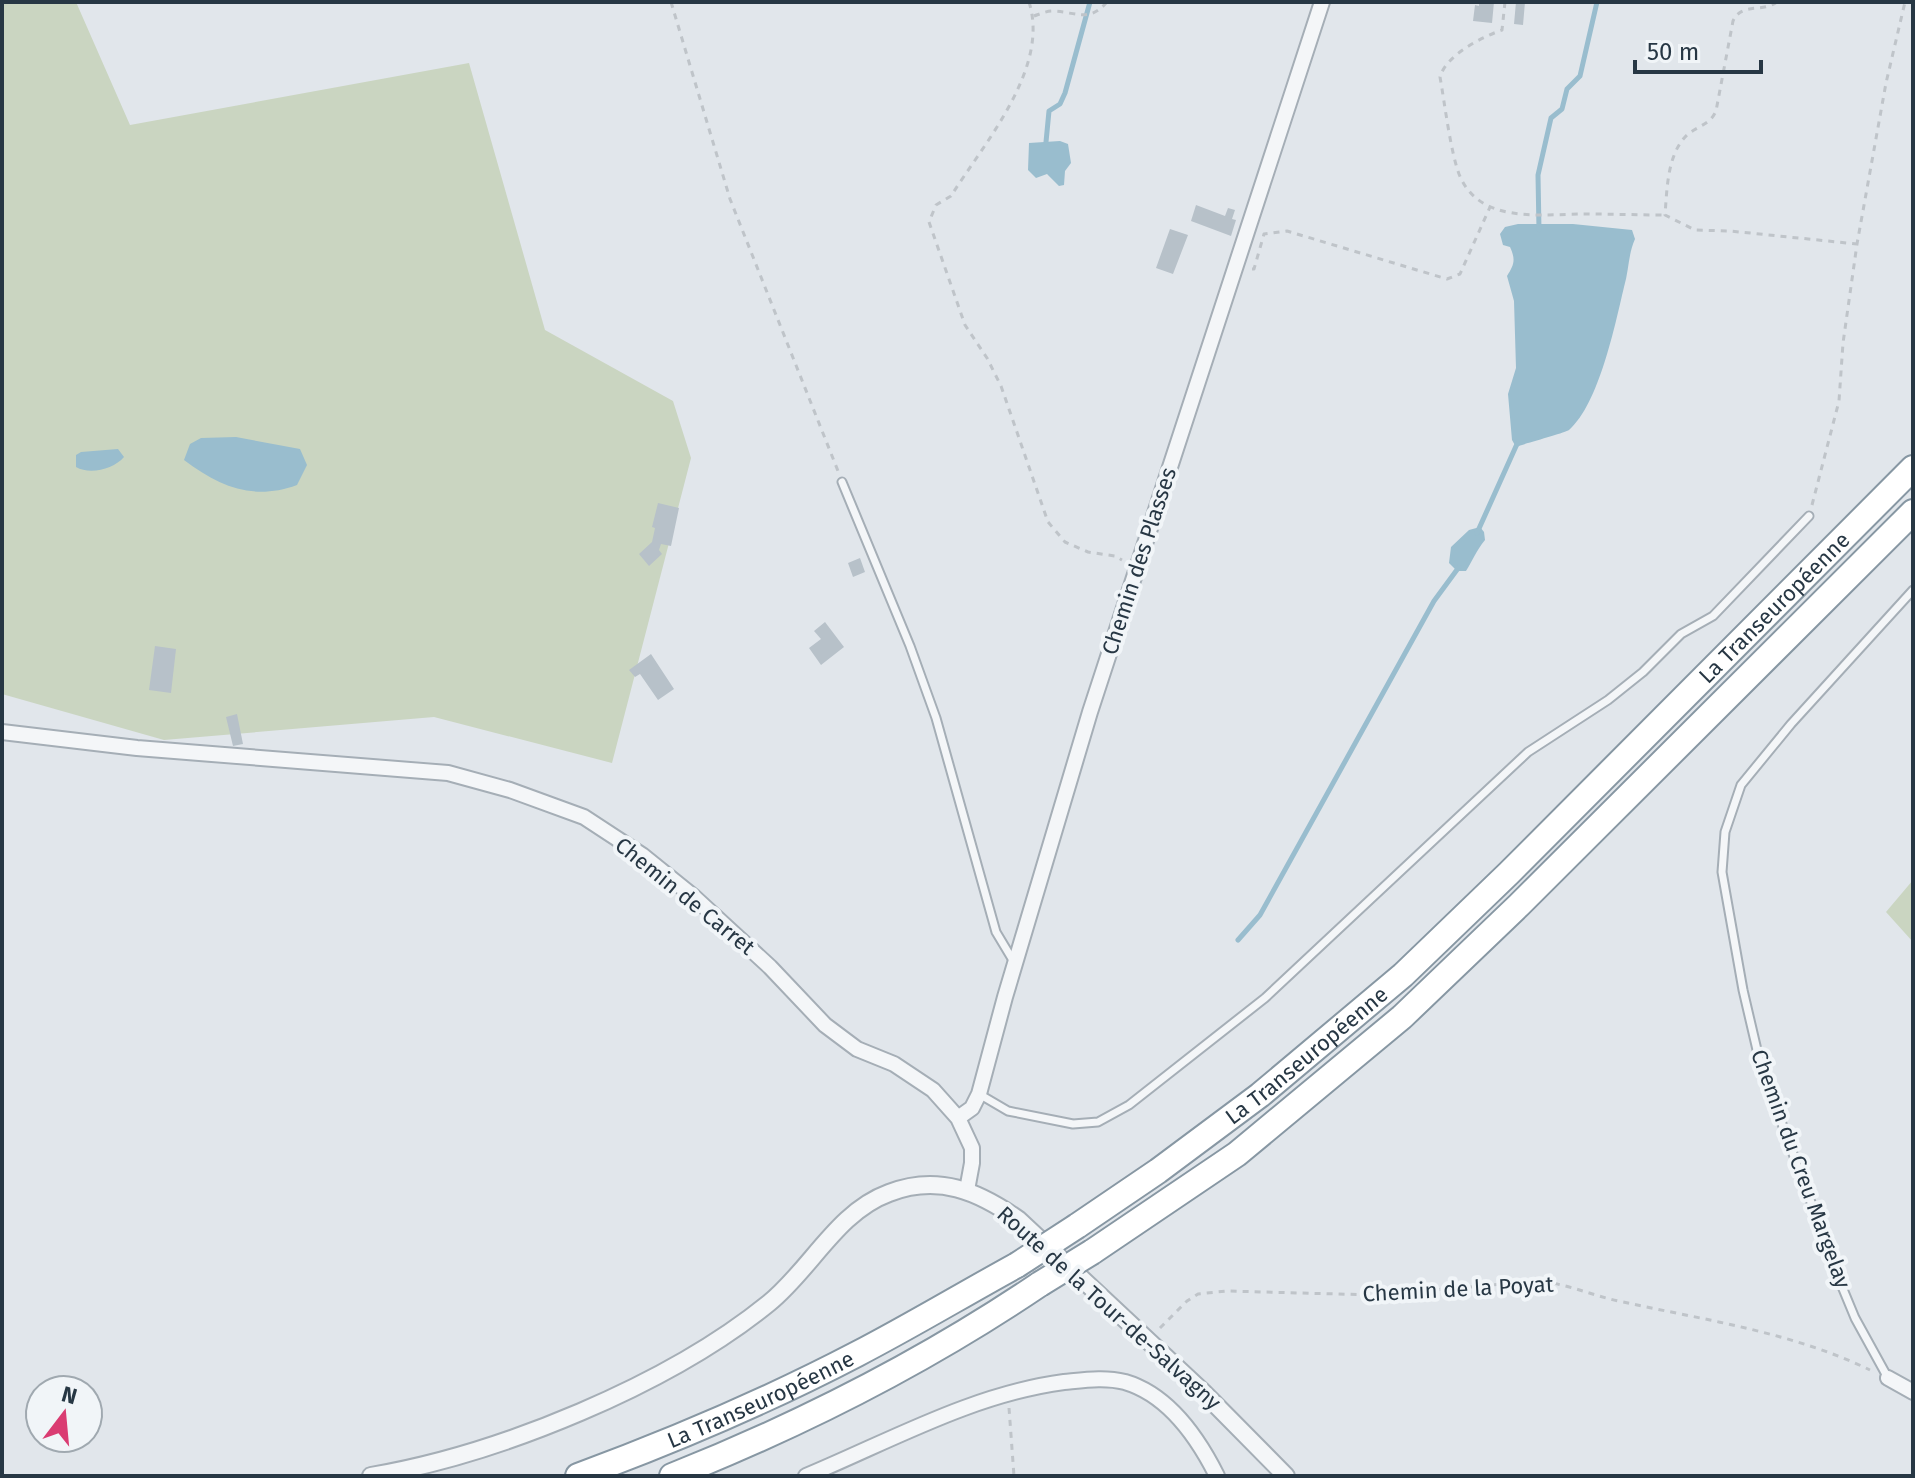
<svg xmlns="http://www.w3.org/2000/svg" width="1915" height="1478" font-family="'Fira Sans',sans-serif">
<rect width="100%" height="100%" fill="#e1e6eb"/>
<path fill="#cad5c1" d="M2,2H76L130,125L469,63L545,330L673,401L691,458L612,763L434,717L164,740L2,694Z
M1913,880V942L1886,912Z"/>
<path fill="#99bdce" d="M1060,141L1068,144L1071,163L1065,171L1064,185L1059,186L1047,174L1036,178L1028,170L1029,143Z
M1518,224H1573L1632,230L1635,239C1628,255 1629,270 1624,287C1615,325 1599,404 1569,430C1565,433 1526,443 1516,447L1512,440L1508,394L1516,368L1514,301L1507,276C1514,265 1516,260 1510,247L1503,245L1500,234L1505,227Z
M236,437L300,449L307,465L297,485C253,501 220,487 184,460L190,444L201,438Z
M118,449L124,457C114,469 90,475 76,467V455L81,452Z
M1480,527L1484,532L1485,540C1476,551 1473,560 1466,571H1457L1449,563L1451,547L1469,530Z"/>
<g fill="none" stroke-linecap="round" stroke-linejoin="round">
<path stroke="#99bdce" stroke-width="5" d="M1046,142L1049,111L1060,104L1065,93L1090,2
M1539,230L1538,175L1551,118L1562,109L1567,89L1580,76L1597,2
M1477,533L1517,444
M1238,940L1260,915L1434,601L1459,567"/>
</g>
<path fill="#b7c1c9" d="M1479,2H1494L1492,23L1473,21L1475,5L1479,6Z
M1516,2H1525L1523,25L1514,24Z
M1196,205L1225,216L1228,208L1235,210L1232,219L1236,220L1231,236L1191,221Z
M1170,229L1188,235L1173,274L1156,268Z
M658,503L679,508L671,546L661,544L659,550L662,554L649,566L639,554L652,542L655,528L652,527Z
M860,558L865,572L853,577L848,563Z
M825,622L844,647L821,665L809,648L821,639L814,631Z
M155,646L176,649L171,693L149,690Z
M651,654L674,689L658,700L640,674L635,677L629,670Z
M237,714L243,744L233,746L226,717Z"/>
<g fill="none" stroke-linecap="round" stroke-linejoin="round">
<defs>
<path id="service" d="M842,482L910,646L936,718L996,932L1014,962
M979,1094L1008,1111L1073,1124L1098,1122L1129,1105L1265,998L1528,752L1608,700L1643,672L1681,634L1713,616L1809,516
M1888,1378L1855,1318L1843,1289L1761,1067L1743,990L1722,872L1725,832L1741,785L1791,724L1913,590"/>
<path id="minor" d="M2,732L137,748L448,773L510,790L584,817L642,855L694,897L770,967L825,1025L857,1049L894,1064L933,1090L958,1118L972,1148V1163L967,1190
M958,1118L972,1108L979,1094L1005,997L1090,712L1322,2
M1888,1378L1913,1392
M806,1476C890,1441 973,1394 1064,1382C1085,1380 1105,1377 1125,1382C1169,1395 1198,1438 1217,1476"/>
<path id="tertiary" d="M371,1476C500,1454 668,1385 769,1303C811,1269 837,1212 889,1193C938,1174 978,1191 1019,1220L1203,1392L1286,1476"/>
<g id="motorway">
<path id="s1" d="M1077,1226L1158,1171L1260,1095L1403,975L1509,873L1913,468"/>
<path d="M1092,1252L1237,1154L1402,1017L1519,905L1913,512"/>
<path id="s2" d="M578,1476C673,1441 767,1401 857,1354C911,1326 964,1294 1017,1265"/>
<path d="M672,1476C800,1425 926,1361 1040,1284"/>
</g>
</defs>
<use href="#service" stroke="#a5aeb6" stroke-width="11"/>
<use href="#minor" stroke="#a5aeb6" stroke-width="18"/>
<use href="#tertiary" stroke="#a5aeb6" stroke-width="20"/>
<use href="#motorway" stroke="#8797a3" stroke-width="28"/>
<path stroke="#bfc4c9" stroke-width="3" stroke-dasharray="6 6" stroke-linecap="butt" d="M417,2H445
M671,2L730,199L838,471
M1029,2C1050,68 985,142 951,196L936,205L929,222L965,325L987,358L1001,386L1048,522L1065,542L1088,552L1115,556L1122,560
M1505,2L1502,30C1482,37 1446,55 1440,77C1445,105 1450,149 1459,174C1479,225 1542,214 1585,214C1612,214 1638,215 1665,215
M1777,2C1762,13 1742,2 1733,21L1716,111C1710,125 1697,126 1687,135C1667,154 1667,190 1665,215L1695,230L1730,231L1857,244
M1034,16C1040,14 1046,11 1053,11C1076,12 1089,23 1107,2
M1252,269H1254L1264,234L1287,231L1447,279L1460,274L1490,207
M1812,505L1839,401L1843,343L1857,244L1886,83L1905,2
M1160,1328L1187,1301L1198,1294L1227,1291L1374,1295L1540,1281C1571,1285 1593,1296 1623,1302C1706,1320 1794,1333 1870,1370
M1009,1408L1014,1476"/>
<use href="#service" stroke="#f4f6f8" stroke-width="7"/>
<use href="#minor" stroke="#f4f6f8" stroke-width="14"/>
<use href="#tertiary" stroke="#f4f6f8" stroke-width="16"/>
<use href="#motorway" stroke="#fff" stroke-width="24"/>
<defs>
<path id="motorway-bridge" d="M1017,1265L1077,1226
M1040,1284L1092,1252"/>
</defs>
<use href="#motorway-bridge" stroke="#8797a3" stroke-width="28" stroke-linecap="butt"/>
<use href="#motorway-bridge" stroke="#fff" stroke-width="24"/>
</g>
<g text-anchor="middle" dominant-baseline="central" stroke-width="8" stroke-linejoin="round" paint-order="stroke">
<g font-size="22" fill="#273744" stroke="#f1f5f8">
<text transform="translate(1139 561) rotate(-72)">Chemin des Plasses</text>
<text stroke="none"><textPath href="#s1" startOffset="934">La Transeuropéenne</textPath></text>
<text transform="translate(685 896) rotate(39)">Chemin de Carret</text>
<text stroke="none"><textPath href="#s1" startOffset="286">La Transeuropéenne</textPath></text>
<text transform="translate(1801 1169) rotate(70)">Chemin du Creu Margelay</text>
<text transform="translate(1458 1289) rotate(-3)">Chemin de la Poyat</text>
<text transform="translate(1109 1308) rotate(42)">Route de la Tour-de-Salvagny</text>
<text stroke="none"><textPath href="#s2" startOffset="198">La Transeuropéenne</textPath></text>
</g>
</g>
<rect width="1915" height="1478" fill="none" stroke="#273744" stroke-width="8"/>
<g transform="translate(64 1414) rotate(16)"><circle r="38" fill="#f1f5f8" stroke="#a0a9b0" stroke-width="2"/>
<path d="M0-6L14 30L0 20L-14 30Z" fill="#da3c72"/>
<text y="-12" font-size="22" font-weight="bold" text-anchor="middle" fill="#273744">N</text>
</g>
<path d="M1635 60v12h126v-12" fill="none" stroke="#273744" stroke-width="4"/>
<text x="1647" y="60" font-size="24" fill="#273744" stroke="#f1f5f8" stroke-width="6" paint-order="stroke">50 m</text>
</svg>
